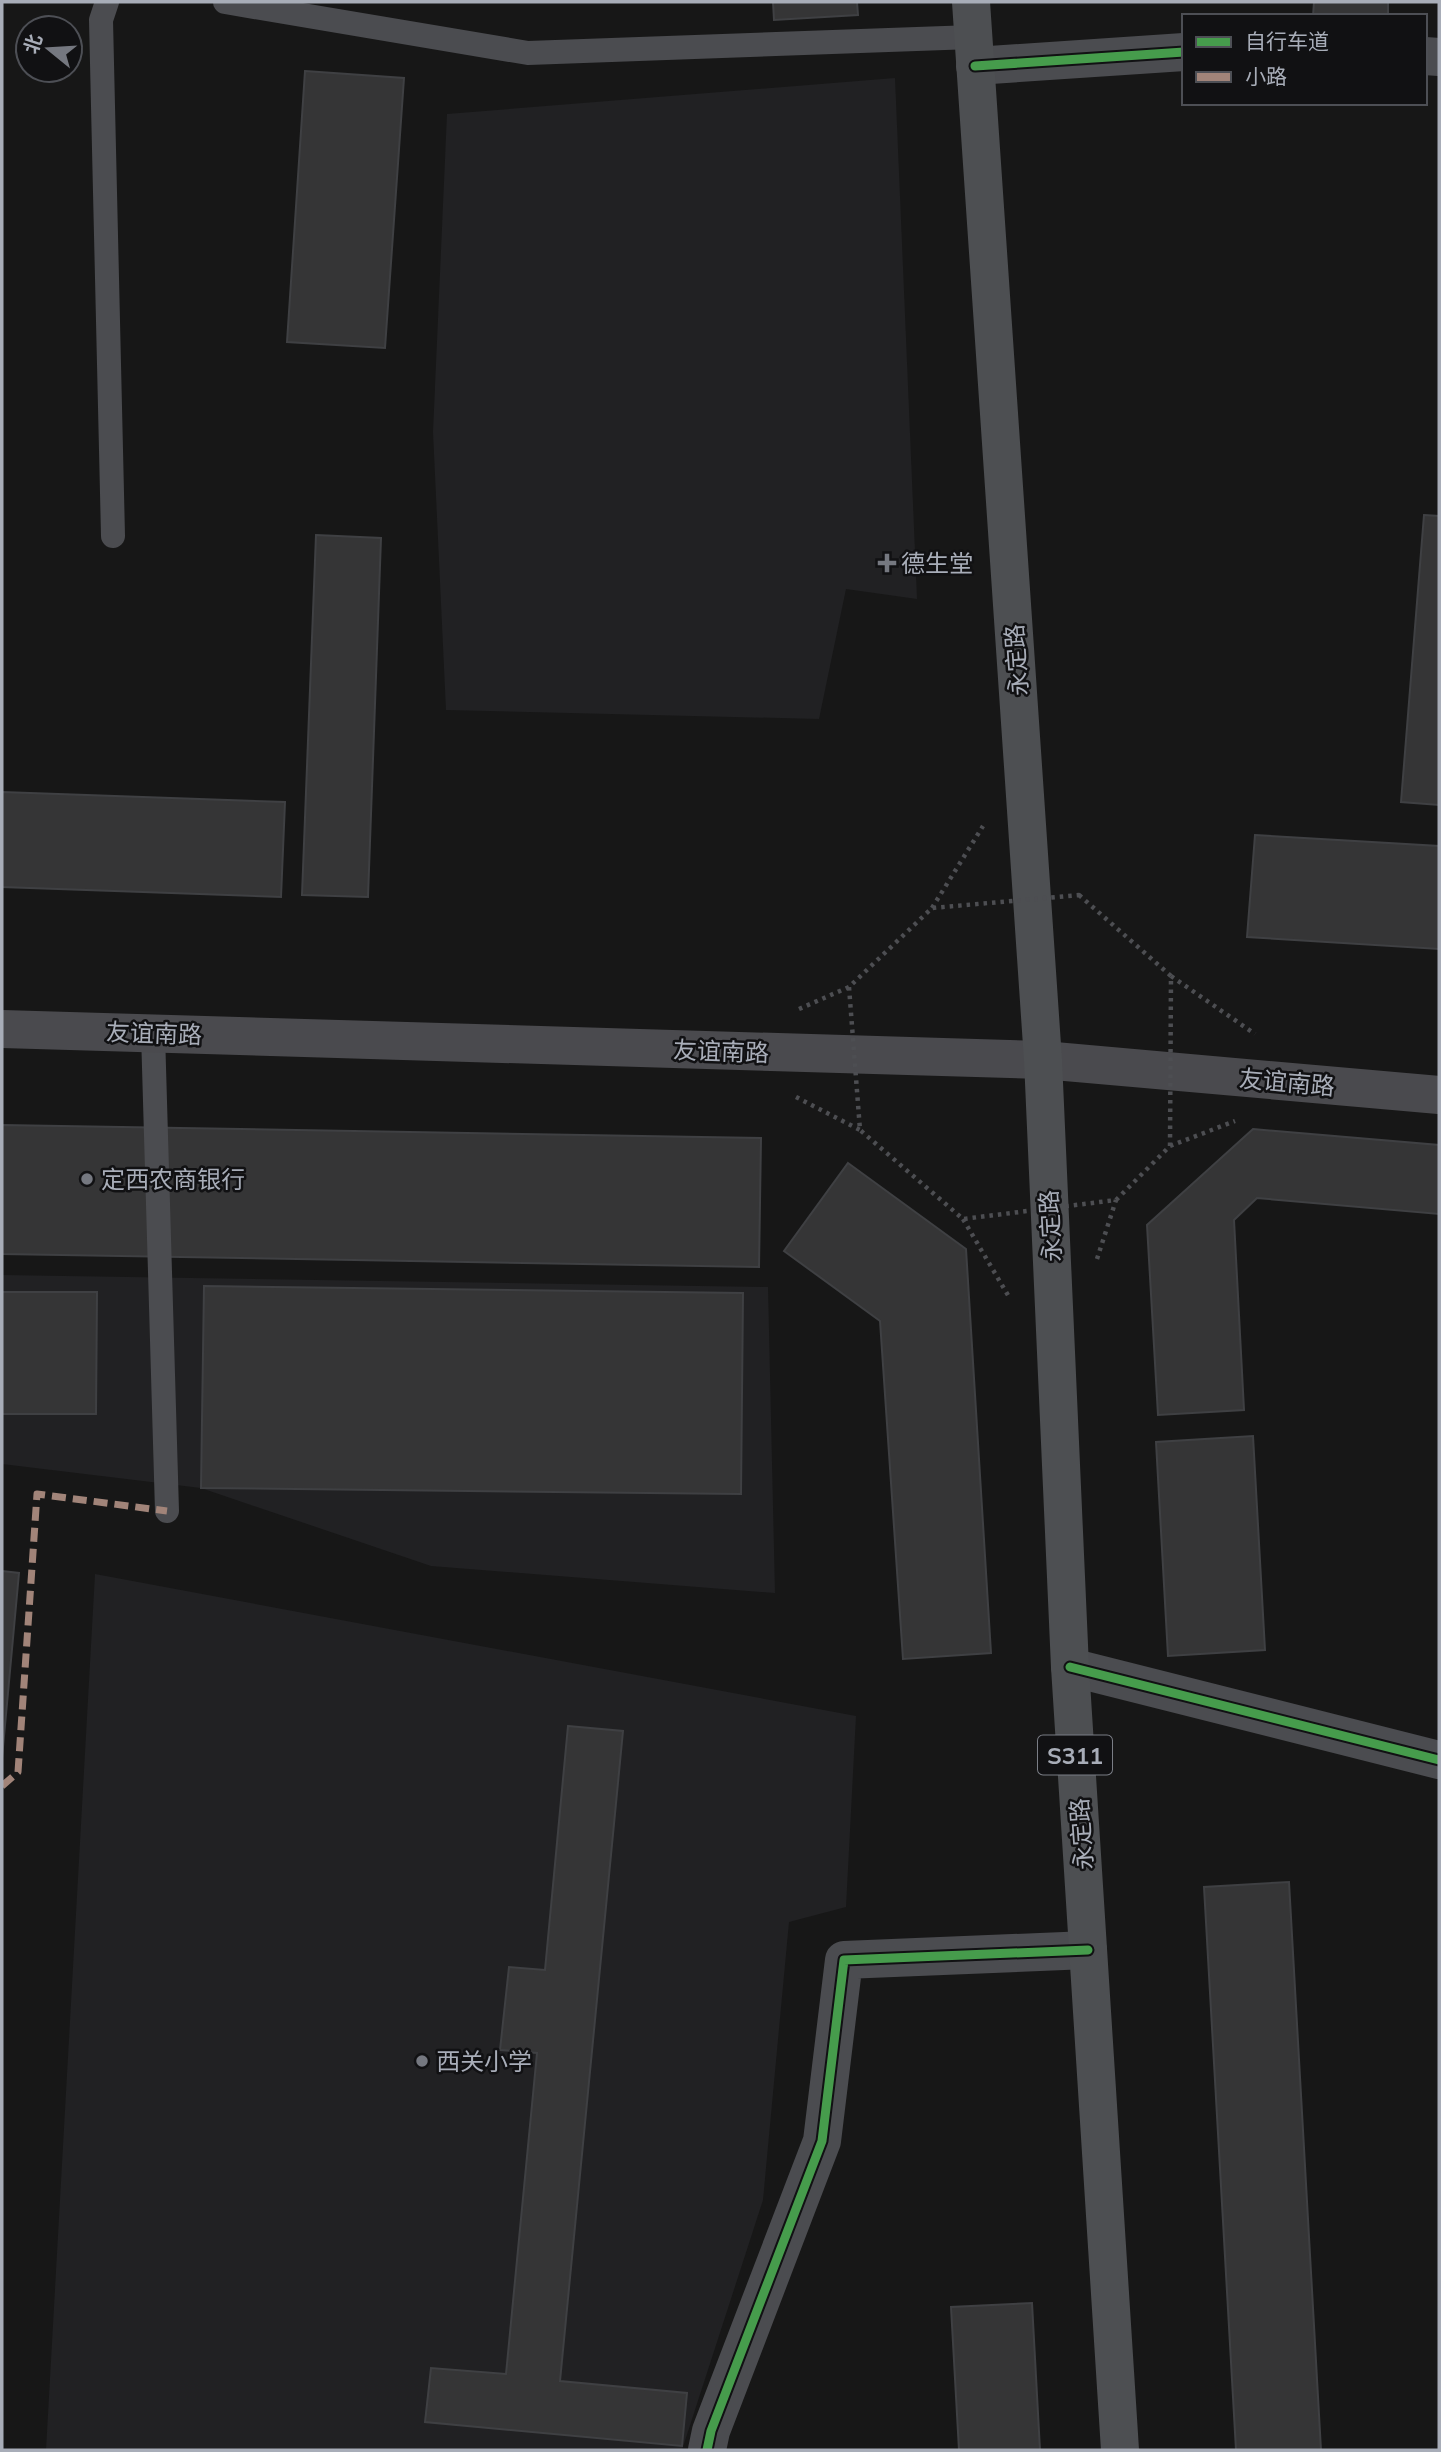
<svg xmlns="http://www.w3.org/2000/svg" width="1441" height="2452" font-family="Mulish,'Noto Sans SC',sans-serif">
<rect width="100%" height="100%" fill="#171717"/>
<path fill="#212123" d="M895,78L917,599L846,589L819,719L446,710L433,432L447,114Z
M2,1275L768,1287L775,1593L431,1566L201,1488L2,1464Z
M95,1574L856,1716L846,1907L789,1922L763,2200L682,2450H46Z"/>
<path fill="#353536" stroke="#3f4043" stroke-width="2" d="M773,2H857L858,15L774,20Z
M1314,2H1388V16H1313Z
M305,71L404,78L385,348L287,342Z
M1424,515L1439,516V805L1401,802Z
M316,535L381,538L368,897L302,895Z
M2,792L285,802L281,897L2,887Z
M1255,835L1439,846V949L1247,937Z
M2,1125L761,1138L759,1267L2,1254Z
M1253,1129L1439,1145V1214L1257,1198L1234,1220L1244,1410L1158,1415L1147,1225Z
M848,1163L966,1249L991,1653L903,1659L880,1321L784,1251Z
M204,1286L743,1293L741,1494L201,1488Z
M2,1292H97L96,1414H2Z
M1253,1436L1265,1650L1168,1656L1156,1442Z
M2,1571L19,1573L2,1758Z
M568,1726L623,1731L560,2381L687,2393L682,2446L425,2422L431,2368L506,2374L537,2053L500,2050L509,1967L545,1970Z
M1289,1882L1321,2450H1236L1204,1887Z
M1032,2303L1040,2450H959L951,2307Z"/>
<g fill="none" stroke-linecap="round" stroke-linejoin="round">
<path stroke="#4d4e52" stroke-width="4.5" stroke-dasharray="3.5 5" stroke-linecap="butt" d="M932,908L983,826
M1171,976L1255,1034
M799,1009L849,987
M796,1097L860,1130
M1170,1146L1235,1121
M963,1219L1009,1297
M1097,1259L1116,1200"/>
<path stroke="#4b4c50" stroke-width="24" d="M107,2L101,20L113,536
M225,2L528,53L973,37
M153,1033L167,1511"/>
<path stroke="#4b4c50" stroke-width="38" d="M1425,56L1439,57
M975,66L1184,52
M1070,1667L1439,1760
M707,2450L711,2431L822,2141L844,1960L1088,1950"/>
<path stroke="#4a4a4e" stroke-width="38" d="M2,1029L1043,1060L1439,1095"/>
<path stroke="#4d4f52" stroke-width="38" d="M971,2L1043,1060L1070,1667L1120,2450"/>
<path stroke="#4d4e52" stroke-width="4.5" stroke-dasharray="3.5 5" stroke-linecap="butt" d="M1079,895L1171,976L1170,1146L1116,1200L963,1219L860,1130L849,987L932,908Z"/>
<path stroke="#a18479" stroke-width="7" stroke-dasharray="14 7" stroke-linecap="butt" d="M2,1786L18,1772L37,1494L167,1511"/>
<defs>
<path id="cycleway" d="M975,66L1184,52
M1070,1667L1439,1760
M707,2450L711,2431L822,2141L844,1960L1088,1950"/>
</defs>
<use href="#cycleway" stroke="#111113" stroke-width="13"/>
<use href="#cycleway" stroke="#469c4c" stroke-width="9"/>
</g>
<g fill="#757880" stroke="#111113" stroke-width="2.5">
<path d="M883.5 552.5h7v7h7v7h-7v7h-7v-7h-7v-7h7z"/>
<circle cx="87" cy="1179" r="7"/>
<circle cx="422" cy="2061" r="7"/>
</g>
<g text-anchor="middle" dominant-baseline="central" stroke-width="5" stroke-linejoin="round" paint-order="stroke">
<rect fill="#111113" stroke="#7b7e86" stroke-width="2" x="1038" y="1735.5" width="74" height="39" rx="5"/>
<g font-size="23" font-weight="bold" fill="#a8adb8">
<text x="1075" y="1755">S311</text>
</g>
<g font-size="24" fill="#a8adb8" stroke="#111113" text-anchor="start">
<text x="901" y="563">德生堂</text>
<text x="101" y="1179">定西农商银行</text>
<text x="436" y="2061">西关小学</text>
</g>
<g font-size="24" fill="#a8adb8" stroke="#111113">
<text transform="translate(1016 660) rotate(-94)">永定路</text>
<text transform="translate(154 1033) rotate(2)">友谊南路</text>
<text transform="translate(721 1051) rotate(2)">友谊南路</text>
<text transform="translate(1287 1082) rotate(5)">友谊南路</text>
<text transform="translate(1050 1226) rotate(-93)">永定路</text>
<text transform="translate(1081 1834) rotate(-94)">永定路</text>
</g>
</g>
<rect width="1441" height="2452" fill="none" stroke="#a8adb8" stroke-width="7"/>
<rect x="1182" y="14" width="245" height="91" fill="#111113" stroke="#4d4f55" stroke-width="2"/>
<rect x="1196" y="37" width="35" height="10" fill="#469c4c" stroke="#4d4f55" stroke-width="2"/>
<text x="1245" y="49" font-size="21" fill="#a8adb8">自行车道</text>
<rect x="1196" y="72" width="35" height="10" fill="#a18479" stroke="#4d4f55" stroke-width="2"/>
<text x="1245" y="84" font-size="21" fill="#a8adb8">小路</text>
<g transform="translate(49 49) rotate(288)"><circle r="33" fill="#111113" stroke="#4d4f55" stroke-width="2"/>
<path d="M0-5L12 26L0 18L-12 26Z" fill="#757880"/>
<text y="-10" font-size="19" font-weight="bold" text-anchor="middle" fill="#a8adb8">北</text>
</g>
</svg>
